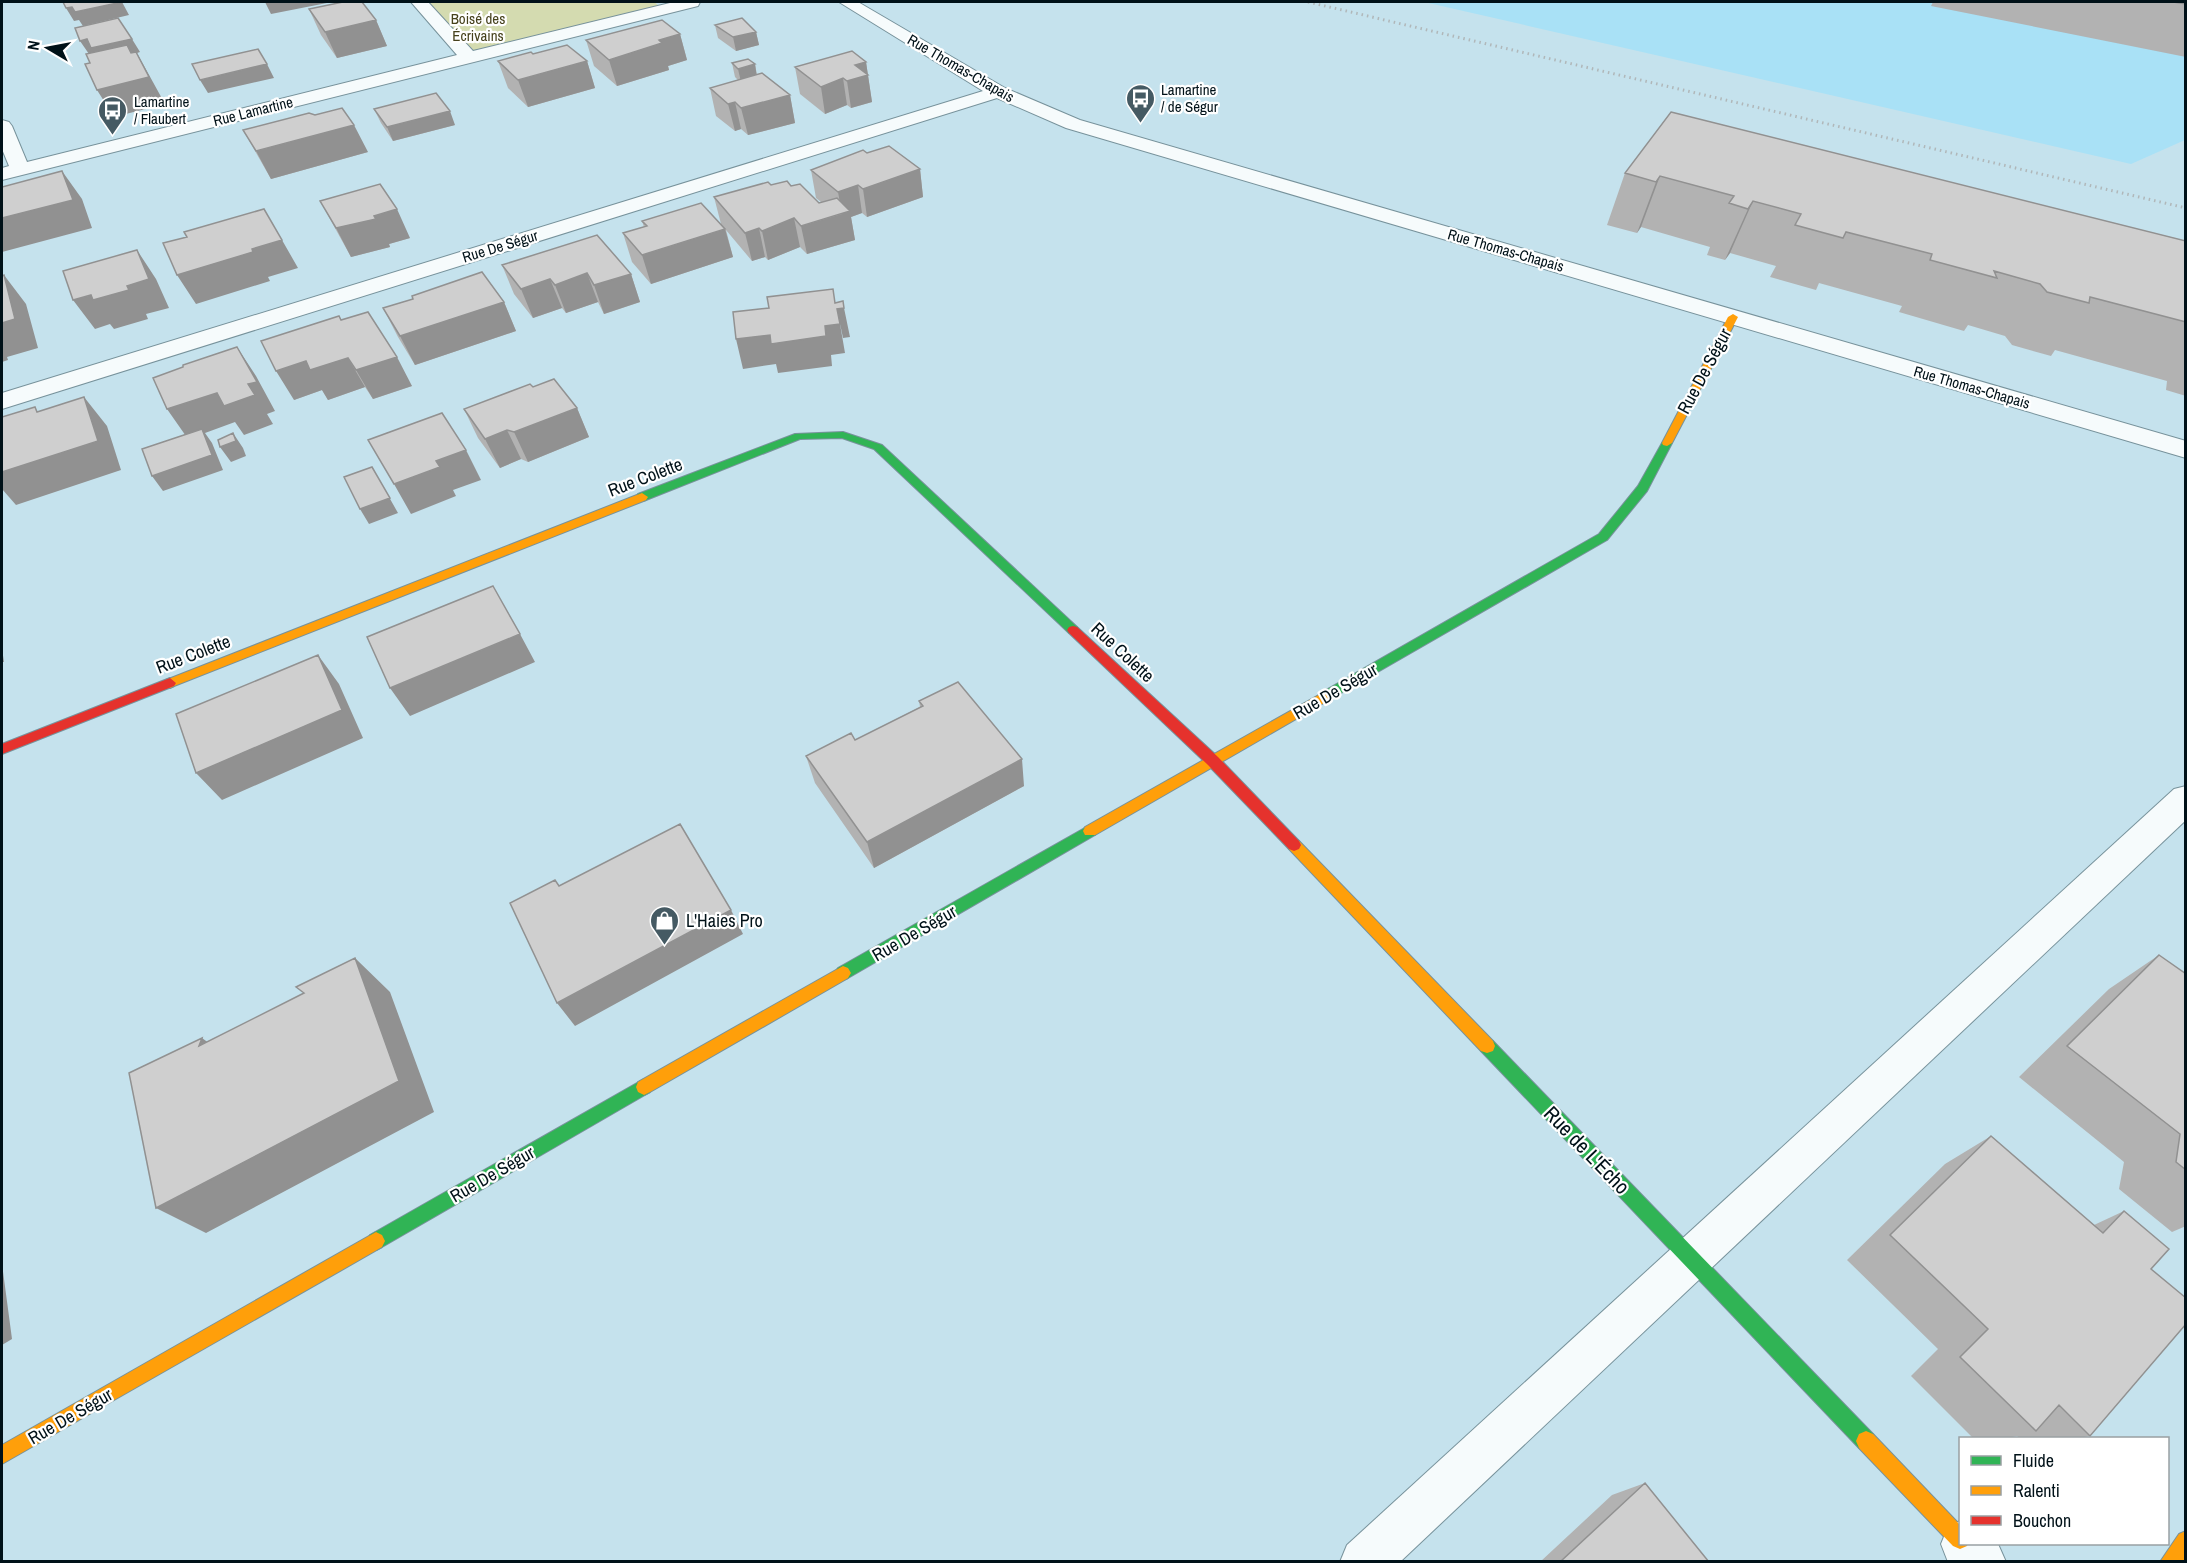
<svg xmlns="http://www.w3.org/2000/svg" width="2187" height="1563" font-family="'Archivo Narrow',sans-serif">
<rect width="100%" height="100%" fill="#c5e2ed"/>
<path fill="#a9e1f6" d="M1424,2H2185V140L2131,164Z"/>
<path fill="#d4dbb0" d="M419,2H654L662,8L469,57Z"/>
<g fill="none" stroke-linecap="round" stroke-linejoin="round">
<defs>
<path id="lane" d="M2186,786V820L1400,1562H1340L1347,1545L2174,789Z"/>
<path id="street" d="M411,2H428L473,51L674,2H700L698,6L2,180V168L9,166L2,149V120L9,122L12,126L27,162L457,55Z
M839,2H858L1005,88L1080,120L2186,441V458L1066,128L997,98L2,409V393L983,91Z
M1960,1521V1544H1998L2006,1562H1948L1941,1544L1948,1527Z"/>
<path id="fast" d="M843,432L882,445L1077,627L1079,630L1077,633H1069L874,449L842,438L800,439L646,500L642,501L636,497L638,494L795,434Z
M1667,440L1672,443L1647,491L1607,540L1329,700H1319L1318,697L1319,694L1599,534L1638,486L1662,443Z
M1090,825L1095,827L1097,831L1095,835L848,978L843,980L838,978L835,973L838,968Z
M1487,1039L1493,1041L1873,1434L1876,1441L1873,1448L1866,1451L1859,1448L1481,1051L1479,1046L1481,1041Z
M644,1079L650,1082L652,1087L650,1092L382,1247L376,1250L370,1247L367,1241L370,1235Z"/>
<path id="slow" d="M1733,314L1738,317L1672,443L1667,446L1663,445L1662,443L1728,317Z
M642,493L648,497L646,500L174,686L170,688L164,683L166,680Z
M1324,692L1329,694L1330,697L1329,700L1095,835H1085L1083,831L1085,827Z
M1294,839L1299,841L1493,1041L1495,1046L1493,1051L1487,1053L1481,1051L1289,849L1287,845L1289,841Z
M843,966L848,968L851,973L848,978L650,1092L644,1095L638,1092L636,1087L638,1082Z
M376,1232L382,1235L385,1241L382,1247L2,1464V1445Z
M1866,1431L1873,1434L1960,1525V1544H1968L1967,1546L1960,1549L1953,1546L1859,1448L1856,1441L1859,1434Z
M2186,1531V1558L2183,1562H2160L2179,1534Z"/>
<path id="jam" d="M1073,626L1077,627L1218,757L1299,841L1301,845L1299,849L1294,851L1289,849L1208,765L1069,633L1067,630L1069,627Z
M170,678L176,683L174,686L2,754V744Z"/>
</defs>
<use href="#lane" stroke="#77929b" stroke-width="2"/>
<use href="#street" stroke="#77929b" stroke-width="2"/>
<use href="#fast" stroke="#77929b" stroke-width="2"/>
<use href="#slow" stroke="#77929b" stroke-width="2"/>
<use href="#jam" stroke="#77929b" stroke-width="2"/>
<use href="#lane" fill="#f6fbfc" fill-rule="evenodd"/>
<use href="#street" fill="#f6fbfc" fill-rule="evenodd"/>
<use href="#fast" fill="#30b455" fill-rule="evenodd"/>
<use href="#slow" fill="#ff9f0a" fill-rule="evenodd"/>
<use href="#jam" fill="#e5322d" fill-rule="evenodd"/>
<path stroke="#b0b7b9" stroke-width="3" stroke-dasharray="1.5 4" stroke-linecap="butt" d="M1308,2L2186,208"/>
</g>
<path fill="#b2b2b2" d="M1933,2H2186V57L1931,6Z
M309,9L376,20L387,46L337,58L321,35Z
M715,25L756,32L759,45L736,51L718,38Z
M680,34L687,60L668,66L669,70L617,86L594,66L586,40Z
M533,54L587,61L595,88L528,107L508,88L498,61Z
M866,62L872,102L851,108L847,105L825,114L800,94L795,67Z
M732,63L755,64L757,75L790,95L795,123L748,135L741,129L735,131L716,116L710,88L738,80L735,77Z
M374,109L455,125L393,141L381,123Z
M1671,112L2186,241V396L2166,390L2167,381L2055,350L2051,356L2012,345L2005,336L1968,325L1964,331L1899,312L1902,306L1819,283L1816,290L1770,277L1776,266L1730,253L1725,260L1707,255L1710,247L1641,227L1637,233L1607,225L1625,173Z
M243,130L368,152L271,179Z
M867,153L920,169L923,197L867,217L862,213L851,217L855,240L807,254L800,247L768,260L765,257L752,261L726,230L733,257L651,284L632,262L623,233L644,227L642,221L721,224L714,197L771,185L791,186L819,203L821,202L816,198L811,170Z
M320,201L410,238L389,244L390,247L351,257Z
M502,265L631,274L640,302L604,314L598,302L566,313L562,308L533,318L514,294Z
M504,302L516,331L415,365L398,337L383,308Z
M341,320L412,386L373,399L365,387L328,400L322,390L294,400Z
M533,387L577,408L589,437L528,462L521,459L500,468L478,438L464,409Z
M919,701L1024,786L874,868L815,783L806,756L855,740L920,707Z
M2159,955L2186,974V1226L2172,1232L2119,1189L2124,1162L2019,1077L2109,989Z
M1991,1136L2094,1225L2124,1211L2151,1269L2090,1436L2079,1438H2020L2017,1436L2008,1438H1973L1911,1376L1938,1349L1847,1260L1945,1164Z
M1645,1483L1709,1562H1540L1612,1495Z"/>
<path fill="#919191" d="M122,2L129,15L83,26L79,20L74,21L66,8Z
M265,2H332L271,14Z
M376,20L387,46L337,58L325,32Z
M756,32L759,45L736,51L733,37Z
M680,34L687,60L668,66L669,70L617,86L609,60L659,40Z
M87,39H132L140,52L137,53L165,104L114,117L97,90L89,54L80,41Z
M587,61L595,88L528,107L518,80Z
M866,62L872,102L851,108L847,81L855,65Z
M267,64L274,78L208,93L200,80Z
M755,64L757,78L741,82L738,69Z
M843,78L847,105L825,114L821,87Z
M790,95L795,123L748,135L741,108Z
M735,102L741,129L735,131L728,104Z
M450,111L455,125L393,141L387,127Z
M354,125L368,152L271,179L256,151Z
M920,169L923,197L867,217L863,189Z
M62,171L82,199L92,228L2,252V218Z
M1660,176L1641,227L1637,233L1656,182Z
M858,185L862,213L851,217L855,240L807,254L801,226L842,214L838,192Z
M1753,201L1730,253L1725,260L1748,209Z
M397,209L410,238L389,244L390,247L351,257L336,228Z
M794,218L800,247L768,260L762,231Z
M759,228L765,257L752,261L745,233Z
M725,229L733,257L651,284L642,255Z
M282,240L298,268L268,277L270,281L196,304L177,275L252,249Z
M137,250L156,279L169,308L146,314L148,319L114,329L110,324L95,329L73,300L127,286Z
M587,273L598,302L566,313L555,285Z
M631,274L640,302L604,314L594,285Z
M4,275L26,304L38,348L7,357L8,360L2,362V323Z
M550,279L562,308L533,318L521,289Z
M504,302L516,331L415,365L400,336Z
M844,308L850,337L843,338L837,309Z
M840,324L845,353L831,355L832,366L778,373L776,364L743,369L736,339Z
M237,347L256,376L275,411L267,414L273,424L244,435L235,422L205,433L212,443L223,470L163,491L152,476L188,439L167,409L217,393L248,384Z
M397,357L412,386L373,399L356,370Z
M348,358L365,387L328,400L322,390L294,400L276,371L306,361Z
M84,397L107,426L121,470L16,505L2,489V472Z
M577,408L589,437L528,462L514,432Z
M507,430L521,459L500,468L485,439Z
M233,433L243,448L246,456L231,462L220,447Z
M466,450L481,480L453,490L456,496L411,514L394,484L436,461Z
M372,467L398,513L369,524L360,509Z
M520,634L535,662L410,716L390,688Z
M2,649L4,662H2Z
M318,655L339,684L363,738L222,800L196,773Z
M1022,759L1024,786L874,868L867,842Z
M731,910L743,934L575,1026L557,1003Z
M355,958L390,992L434,1112L206,1233L156,1208Z
M202,1038L245,1070L199,1046Z
M2,1264L12,1339L2,1345Z"/>
<path fill="#cfcfcf" stroke="#919191" stroke-width="1.5" d="M63,2H122L75,12L72,7L66,8Z
M343,2H362L376,20L325,32L309,9Z
M2173,2H2186V4Z
M118,18L132,39L91,48L87,39L80,41L75,28Z
M742,18L756,32L733,37L715,25Z
M662,20L680,34L659,40L662,43L609,60L586,40Z
M127,45L131,53L136,52L149,77L97,90L85,64L90,63L86,54Z
M567,45L587,61L518,80L498,61L531,52L533,54Z
M258,49L267,64L200,80L192,64Z
M852,51L866,62L855,65L868,75L847,81L843,78L821,87L795,67Z
M748,59L755,64L738,69L732,63Z
M762,73L790,95L741,108L735,102L728,104L710,88Z
M436,93L450,111L387,127L374,109Z
M342,108L354,125L256,151L243,130L309,113L315,115Z
M1671,112L2186,241V322L2090,297L2089,303L2047,292L2040,284L1994,271L1997,278L1930,260L1932,254L1846,232L1843,238L1795,225L1801,214L1753,201L1748,209L1729,203L1734,196L1660,176L1656,182L1625,173Z
M889,146L920,169L863,189L858,185L838,192L811,170L863,150L867,153Z
M62,171L73,200L2,218V187Z
M787,181L791,186L800,184L819,203L837,198L850,211L801,226L794,218L762,231L759,228L745,233L714,197L768,182L771,185Z
M380,184L397,209L374,216L376,219L336,228L320,201Z
M701,203L725,229L642,255L623,233L647,226L642,221Z
M264,209L282,240L252,249L253,252L177,275L163,243L187,237L184,232Z
M597,235L631,274L594,285L587,273L555,285L550,279L521,289L502,265Z
M137,250L149,279L127,286L129,290L93,300L91,295L73,300L63,271Z
M482,272L504,302L400,336L383,308L413,299L412,296Z
M4,275L15,319L2,323V276Z
M833,289L835,303L843,301L844,308L837,309L840,324L825,326L826,336L771,344L770,335L736,339L733,312L769,308L767,297Z
M368,312L397,357L356,370L348,358L310,370L306,361L276,371L261,341L339,316L341,320Z
M237,347L257,382L248,384L255,395L224,406L217,393L167,409L153,378L183,367V365Z
M554,379L577,408L514,432L507,430L485,439L464,409L530,384L533,387Z
M84,397L98,441L2,472V417L35,407L37,412Z
M442,413L466,450L436,461L440,467L394,484L368,440Z
M202,429L212,455L152,476L142,449Z
M233,433L236,441L220,447L218,440Z
M372,467L390,498L360,509L344,477Z
M493,586L520,634L390,688L367,637Z
M318,655L342,710L196,773L176,714Z
M958,682L1022,759L867,842L806,756L851,733L855,740L923,706L919,701Z
M680,824L731,910L557,1003L510,903L555,880L559,886Z
M2159,955L2186,974V1170L2176,1162L2180,1134L2067,1046Z
M355,958L399,1081L156,1208L129,1073L202,1038L199,1046L304,993L296,987Z
M1991,1136L2103,1233L2124,1211L2169,1249L2151,1269L2186,1298V1324L2090,1436L2059,1405L2036,1431L1960,1357L1988,1329L1890,1235Z
M1645,1483L1709,1562H1560Z"/>
<defs>
<symbol id="bus-pin" viewBox="-11 -11 22 30"><path d="M0 17L-7.5 6A9.5 9.5 0 1 1 7.5 6Z" fill="#455a63" stroke="#fff"/><path d="M-5-6H5V4H4V6H2V4H-2V6H-4V4H-5ZM-3.5-4V0h7V-4ZM-3.5 1.2v1.5H-2V1.2ZM2 1.2v1.5H3.5V1.2Z" fill="#fff"/></symbol>
<symbol id="shop-pin" viewBox="-11 -11 22 30"><path d="M0 17L-7.5 6A9.5 9.5 0 1 1 7.5 6Z" fill="#455a63" stroke="#fff"/><path d="M-5-2.5h2.3a2.7 3.5 0 0 1 5.4 0H5L5.5 6h-11ZM-1.5-2.5h3a1.5 2.3 0 0 0-3 0Z" fill="#fff"/></symbol>
</defs>
<g fill-rule="evenodd">
<use href="#bus-pin" x="1124" y="82" width="33" height="45"/>
<use href="#bus-pin" x="96" y="94" width="33" height="45"/>
<use href="#shop-pin" x="648" y="904" width="33" height="45"/>
</g>
<g text-anchor="middle" dominant-baseline="central" stroke-width="4.5" stroke-linejoin="round" paint-order="stroke">
<g font-size="15" fill="#46411c" stroke="#fff">
<text x="478" y="18">Boisé des<tspan x="478" dy="17">Écrivains</tspan></text>
</g>
<g font-size="15" fill="#001118" stroke="#fff">
<text transform="translate(961 68) rotate(30)">Rue Thomas-Chapais</text>
<text transform="translate(253 111) rotate(-14)">Rue Lamartine</text>
<text transform="translate(500 246) rotate(-17)">Rue De Ségur</text>
<text transform="translate(1506 250) rotate(16)">Rue Thomas-Chapais</text>
<text transform="translate(1972 387) rotate(16)">Rue Thomas-Chapais</text>
</g>
<g font-size="15" fill="#001118" stroke="#fff" text-anchor="start">
<text x="1161" y="89">Lamartine<tspan x="1161" dy="17">/ de Ségur</tspan></text>
<text x="134" y="101">Lamartine<tspan x="134" dy="17">/ Flaubert</tspan></text>
</g>
<g font-size="18" fill="#001118" stroke="#fff">
<text transform="translate(1704 371) rotate(-62)">Rue De Ségur</text>
<text transform="translate(645 477) rotate(-21)">Rue Colette</text>
<text transform="translate(1123 652) rotate(43)">Rue Colette</text>
<text transform="translate(193 654) rotate(-21)">Rue Colette</text>
<text transform="translate(1335 691) rotate(-30)">Rue De Ségur</text>
<text transform="translate(914 933) rotate(-30)">Rue De Ségur</text>
<text transform="translate(492 1174) rotate(-30)">Rue De Ségur</text>
<text transform="translate(70 1416) rotate(-30)">Rue De Ségur</text>
</g>
<g font-size="18" fill="#001118" stroke="#fff" text-anchor="start">
<text x="686" y="920">L'Haies Pro</text>
</g>
<g font-size="21" fill="#001118" stroke="#fff">
<text transform="translate(1587 1150) rotate(46)">Rue de L'Écho</text>
</g>
</g>
<rect width="2187" height="1563" fill="none" stroke="#001118" stroke-width="6"/>
<rect x="1959" y="1437" width="210" height="108" fill="#ffffff" stroke="#99a0a3" stroke-width="1.5"/>
<rect x="1971" y="1456" width="30" height="9" fill="#30b455" stroke="#99a0a3" stroke-width="1.5"/>
<text x="2013" y="1467" font-size="18" fill="#001118">Fluide</text>
<rect x="1971" y="1486" width="30" height="9" fill="#ff9f0a" stroke="#99a0a3" stroke-width="1.5"/>
<text x="2013" y="1497" font-size="18" fill="#001118">Ralenti</text>
<rect x="1971" y="1516" width="30" height="9" fill="#e5322d" stroke="#99a0a3" stroke-width="1.5"/>
<text x="2013" y="1527" font-size="18" fill="#001118">Bouchon</text>
<g transform="translate(48 48) rotate(280)" stroke="#ffffff" stroke-width="4.5" paint-order="stroke">
<path d="M0-4.5L10 22L0 15L-10 22Z" fill="#001118"/>
<text y="-9" font-size="16" font-weight="bold" text-anchor="middle" fill="#001118">N</text>
</g>
</svg>
